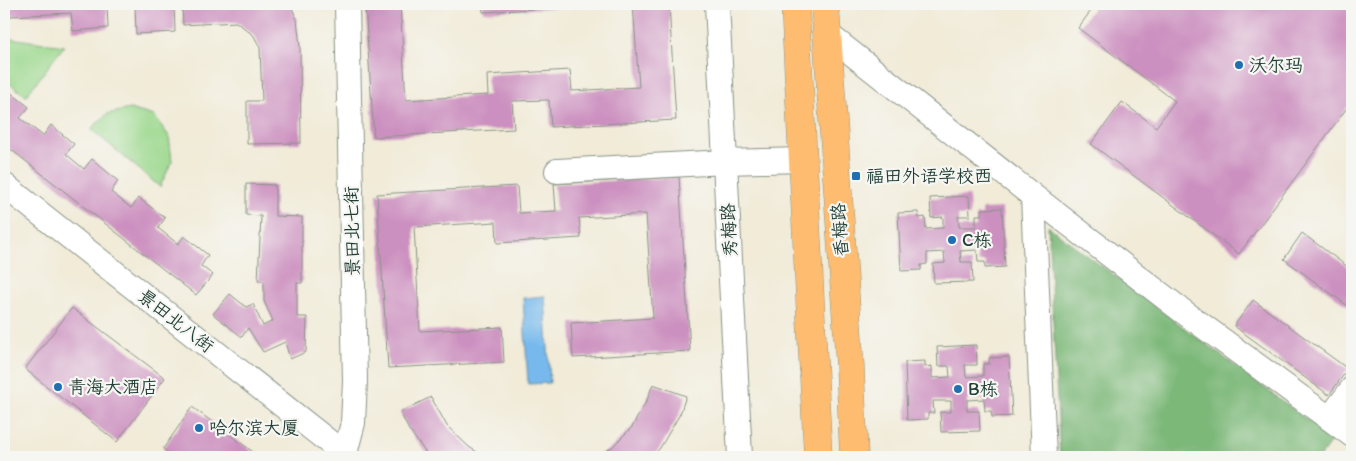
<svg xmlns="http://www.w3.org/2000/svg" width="1356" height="461" font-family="Itim,'LXGW WenKai TC',sans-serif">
<rect width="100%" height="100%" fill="#f6f6f2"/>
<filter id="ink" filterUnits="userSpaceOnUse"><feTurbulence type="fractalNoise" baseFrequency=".02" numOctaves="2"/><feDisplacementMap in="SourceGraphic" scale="10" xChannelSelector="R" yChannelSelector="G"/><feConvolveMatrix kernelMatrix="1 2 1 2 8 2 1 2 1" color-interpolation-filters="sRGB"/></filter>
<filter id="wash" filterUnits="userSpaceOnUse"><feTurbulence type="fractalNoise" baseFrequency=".0096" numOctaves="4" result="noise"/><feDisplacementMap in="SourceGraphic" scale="20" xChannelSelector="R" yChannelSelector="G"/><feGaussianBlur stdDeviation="1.12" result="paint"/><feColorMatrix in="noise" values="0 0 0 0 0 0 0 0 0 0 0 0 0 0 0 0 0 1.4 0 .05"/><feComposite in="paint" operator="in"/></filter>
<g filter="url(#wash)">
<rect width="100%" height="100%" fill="#f1ebd8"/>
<path fill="#9bd88d" stroke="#5d8a60" d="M10,38L64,46L26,96L4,79V46Z
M130,109L154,116L169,136L172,161L160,187L91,129L107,114Z"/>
<path fill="#7cb878" stroke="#4e7a56" d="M1048,226L1333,439L1320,457H1060Z"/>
<path fill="#77b9ec" stroke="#4b7b90" d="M545,296L550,383L528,384L523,298Z"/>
<g id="blocks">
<path fill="#cc90c0" d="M4,4H107L108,28L73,31L71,13L11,16L4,26Z
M135,4H174L175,32L136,34Z
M182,4H290L297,19L300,47L301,143L247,144V101H262L260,48L254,36L243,27L236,22L183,25Z
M365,4H400L406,100L488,95L487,75L570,70L572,91L639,87L633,4H669L676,120L551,127L549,100L512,101L514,129L374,137Z
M482,4H566L567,7L483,12Z
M1096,4H1352V101L1239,254L1091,144L1122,102L1156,127L1175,101L1078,28Z
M6,89L29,107L20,118L43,136L51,125L74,144L66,154L84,169L92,159L118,181L111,192L131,208L139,198L165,218L158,228L178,244L184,236L208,255L201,266L213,275L196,295L4,144V92Z
M679,177L690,351L573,358L571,323L653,318L646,214L579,218L581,238L497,243L496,222L414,227L420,331L502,327L504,362L388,368L377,194L517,186L519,213L556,211L554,184Z
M246,184L275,185V216L302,217V283H297V317H307L306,352L290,359L285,342L263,352L248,328L242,337L213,314L230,294L246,307L253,304L263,326L273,321L264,301V281H258L261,216L246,215Z
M969,196L970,216H958L959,227H976V215H982V209L1002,208L1005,267L985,268V262H978L977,250L960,251L961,262H972L973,282L934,283L933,264L945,263L944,252L927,253V264L921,265V270L901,271L898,213L918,212L919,218L925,217L926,229L943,228V217L931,218L930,198Z
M1302,233L1352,270V309L1284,259Z
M1253,300L1348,369L1329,395L1234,326Z
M72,308L165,378L117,442L25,369Z
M976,345L977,365H965L966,377L983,376V364H989V358L1009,357L1012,416L992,417L991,411H985L984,399L967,400V411H979L980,431L941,432L940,412H951V401H933L934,413H928V419L907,420L905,362L925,361V367L932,366V378L950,377L949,366H938L937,347Z
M653,384L686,396L680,414L660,448L652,457H596L611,448L632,427L647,400Z
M431,397L447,426L469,447L485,457H429L409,430L400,412Z
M192,407L260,457H173L163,449Z"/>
</g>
</g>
<g filter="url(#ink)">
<use href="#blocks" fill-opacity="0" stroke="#889486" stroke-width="1"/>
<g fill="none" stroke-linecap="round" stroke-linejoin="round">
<defs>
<path id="minor" d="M717,4L740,457
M826,33L1033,196L1181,310L1352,435
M557,171L726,162L802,160
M4,185L348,457
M1033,196L1044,457
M1330,418L1352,389
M344,457L353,423L355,381L347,4"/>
<path id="major" d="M795,4L818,457
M825,4L850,367L854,457"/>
</defs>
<use href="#minor" stroke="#889486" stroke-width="26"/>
<use href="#major" stroke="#889486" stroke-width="29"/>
<use href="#minor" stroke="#fff" stroke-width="24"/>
<use href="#major" stroke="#febc70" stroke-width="28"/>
</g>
</g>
<g fill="#1f6fb2" stroke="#f6f6f2" stroke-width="2">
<circle cx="1239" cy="65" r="5"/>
<rect x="851" y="171" width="10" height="10" rx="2.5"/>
<circle cx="952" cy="240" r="5"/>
<circle cx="58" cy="387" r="5"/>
<circle cx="958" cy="389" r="5"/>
<circle cx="199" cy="428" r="5"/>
</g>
<g text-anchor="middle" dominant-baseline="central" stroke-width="4.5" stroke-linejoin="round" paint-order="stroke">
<g font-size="18" fill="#1f3d34" stroke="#f6f6f2" text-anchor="start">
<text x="1249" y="65">沃尔玛</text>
<text x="866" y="176">福田外语学校西</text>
<text x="962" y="240">C栋</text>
<text x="68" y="387">青海大酒店</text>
<text x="968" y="389">B栋</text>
<text x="209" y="428">哈尔滨大厦</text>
</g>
<g font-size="18" fill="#1f3d34" stroke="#f6f6f2">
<text transform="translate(729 230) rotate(-93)">秀梅路</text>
<text transform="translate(840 230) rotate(-94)">香梅路</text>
<text transform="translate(352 231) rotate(-91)">景田北七街</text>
<text transform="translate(176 321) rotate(38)">景田北八街</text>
</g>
</g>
<rect width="1356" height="461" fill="none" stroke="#f6f6f2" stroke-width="20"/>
</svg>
